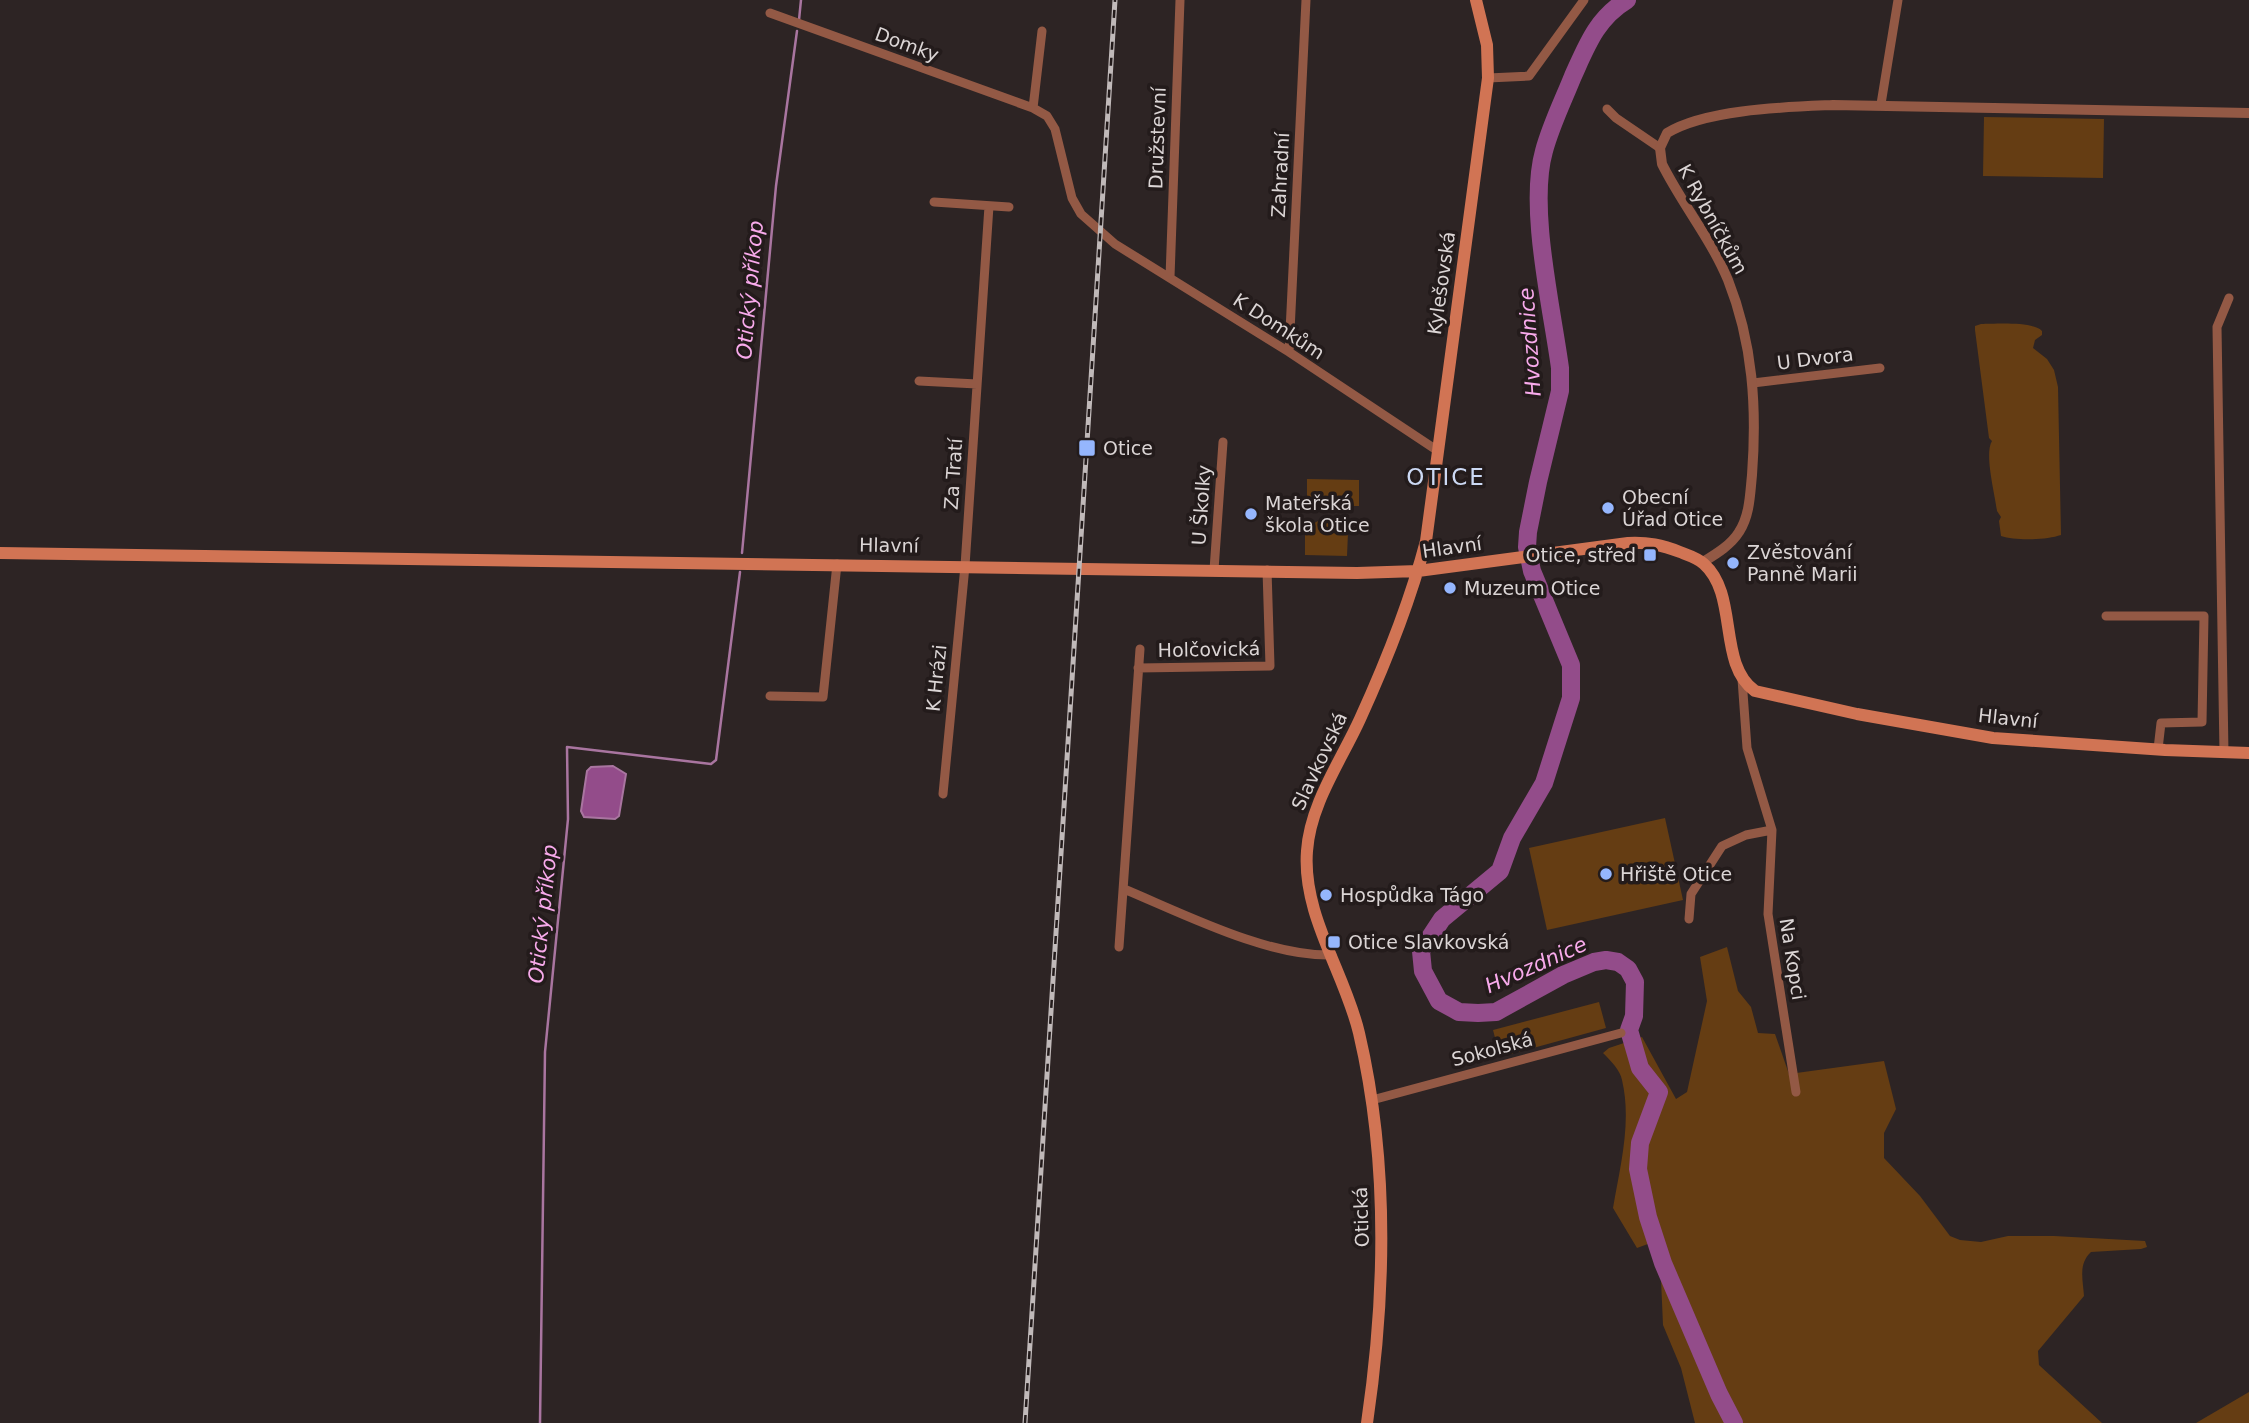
<svg xmlns="http://www.w3.org/2000/svg" width="2249" height="1423" font-family="'DejaVu Sans',sans-serif">
<rect width="100%" height="100%" fill="#2d2424"/>
<path fill="#653d13" d="M1984,117L2104,119L2103,178L1983,176Z
M1981,324C1995,324 2032,321 2042,331V335L2035,340L2033,348L2047,359L2054,370L2058,387L2061,535C2046,540 2016,541 2001,536L1999,521L2001,517L1997,511C1995,494 1984,454 1992,441L1989,438L1975,330V326Z
M1307,479L1359,480V506H1307Z
M1321,519H1338L1348,533L1347,556L1305,555V529Z
M1665,818L1683,900L1547,930L1529,848Z
M1727,947L1738,991L1751,1007L1758,1033L1775,1034L1789,1074L1884,1061L1896,1109L1884,1133V1158L1920,1196L1950,1236L1960,1240L1981,1242L2008,1236H2054L2145,1241L2147,1247L2141,1249L2091,1252C2078,1264 2083,1280 2084,1296L2038,1351L2039,1365L2102,1423H1695L1681,1368L1663,1325L1660,1256L1656,1241L1637,1248L1613,1208C1620,1167 1632,1122 1622,1080C1620,1070 1611,1061 1603,1053L1609,1048L1642,1037L1676,1099L1687,1092L1707,1001L1700,957Z
M1599,1002L1606,1028L1500,1057L1493,1030Z
M2249,1392V1423H2196Z"/>
<path fill="#934c8a" stroke="#a975a0" stroke-width="2" d="M613,766L626,774L619,816L615,819L584,817L581,811L587,771L591,767Z"/>
<g fill="none" stroke-linecap="round" stroke-linejoin="round">
<path stroke="#a975a0" stroke-width="2.5" d="M799,20L801,0
M742,553L776,186L797,31
M540,1423L545,1052L568,819L567,747L711,764L716,760L740,572"/>
<path stroke="#934c8a" stroke-width="18" d="M1627,0C1597,18 1587,45 1573,76C1563,101 1551,125 1544,151C1528,207 1552,308 1560,368V391L1538,482L1528,532L1527,547L1532,571L1571,665V698L1544,783L1512,838L1500,871L1442,919L1421,951L1423,971L1439,1001L1459,1012L1478,1013L1496,1012L1563,975L1594,962L1606,960L1618,962L1628,969L1635,982L1634,1016L1629,1030L1640,1068L1659,1092L1640,1143L1638,1169L1648,1217L1663,1263L1719,1394L1734,1423"/>
<path stroke="#935945" stroke-width="9" d="M770,13L1033,108L1047,116L1055,129L1072,198L1081,214L1115,244L1289,352L1438,451
M1488,78L1529,76L1584,0
M1881,104L1898,0
M1033,108L1042,31
M1607,109L1616,118L1660,148
M934,202L1009,207
M1170,277L1180,0
M1289,352L1306,0
M919,381L977,384
M1753,383L1880,368
M1214,570L1223,442
M2106,616H2204L2202,722L2161,723L2158,749
M1138,668L1270,666L1267,570
M1742,679L1747,748L1772,830L1768,914L1796,1092
M770,696L823,697L837,564
M2224,753L2217,327L2229,298
M943,794L965,566L989,206
M1124,889C1184,914 1268,957 1332,955
M1689,919L1691,894L1722,846L1746,835L1772,830
M1119,947L1140,649
M1372,1100L1621,1033"/>
<path stroke="#935945" stroke-width="10" d="M1703,562C1716,554 1731,545 1739,532C1750,515 1750,494 1752,475C1757,408 1753,343 1728,280C1711,239 1682,204 1662,164L1660,148L1667,133C1706,109 1787,107 1833,105L2249,113"/>
<path stroke="#d17454" stroke-width="12" d="M0,553L1357,573L1418,571L1628,543C1648,542 1662,545 1680,552C1688,555 1698,558 1704,564C1739,595 1717,664 1755,691L1857,714L1993,738L2165,750L2249,753
M1367,1423C1386,1294 1389,1161 1359,1033C1345,973 1302,915 1307,851C1310,804 1341,761 1360,719C1386,662 1410,602 1426,541L1488,78L1487,45L1476,0"/>
<defs>
<path id="rail" d="M1025,1423L1115,0"/>
</defs>
<use href="#rail" stroke="#c0b9b9" stroke-width="5"/>
<use href="#rail" stroke="#231b1b" stroke-width="2.5" stroke-dasharray="8" stroke-linecap="butt"/>
</g>
<g fill="#95b6fd" stroke="#231b1b" stroke-width="2.5">
<rect x="1078" y="439" width="18" height="18" rx="3.5"/>
<circle cx="1608" cy="508" r="7"/>
<circle cx="1251" cy="514" r="7"/>
<rect x="1643" y="548" width="14" height="14" rx="3.5"/>
<circle cx="1733" cy="563" r="7"/>
<circle cx="1450" cy="588" r="7"/>
<circle cx="1606" cy="874" r="7"/>
<circle cx="1326" cy="895" r="7"/>
<rect x="1327" y="935" width="14" height="14" rx="3.5"/>
</g>
<g text-anchor="middle" dominant-baseline="central" stroke-width="7" stroke-linejoin="round" paint-order="stroke">
<g font-size="19" fill="#dbd5d5" stroke="#231b1b">
<text transform="translate(907 44) rotate(20)">Domky</text>
<text transform="translate(1157 138) rotate(-88)">Družstevní</text>
<text transform="translate(1280 175) rotate(-87)">Zahradní</text>
<text transform="translate(1713 219) rotate(61)">K Rybníčkům</text>
<text transform="translate(1441 283) rotate(-82)">Kylešovská</text>
<text transform="translate(1279 326) rotate(33)">K Domkům</text>
<text transform="translate(1815 358) rotate(-7)">U Dvora</text>
<text transform="translate(953 474) rotate(-86)">Za Tratí</text>
<text transform="translate(1201 505) rotate(-86)">U Školky</text>
<text transform="translate(889 545) rotate(1)">Hlavní</text>
<text transform="translate(1452 547) rotate(-8)">Hlavní</text>
<text transform="translate(1209 649) rotate(-1)">Holčovická</text>
<text transform="translate(936 678) rotate(-84)">K Hrázi</text>
<text transform="translate(2008 718) rotate(6)">Hlavní</text>
<text transform="translate(1319 761) rotate(-65)">Slavkovská</text>
<text transform="translate(1793 959) rotate(81)">Na Kopci</text>
<text transform="translate(1492 1049) rotate(-15)">Sokolská</text>
<text transform="translate(1361 1217) rotate(-92)">Otická</text>
</g>
<g font-size="19" fill="#dbd5d5" stroke="#231b1b" text-anchor="start">
<text x="1103" y="448">Otice</text>
<text x="1622" y="497">Obecní<tspan x="1622" dy="22">Úřad Otice</tspan></text>
<text x="1265" y="503">Mateřská<tspan x="1265" dy="22">škola Otice</tspan></text>
<text x="1747" y="552">Zvěstování<tspan x="1747" dy="22">Panně Marii</tspan></text>
<text x="1636" y="555" text-anchor="end">Otice, střed</text>
<text x="1464" y="588">Muzeum Otice</text>
<text x="1620" y="874">Hřiště Otice</text>
<text x="1340" y="895">Hospůdka Tágo</text>
<text x="1348" y="942">Otice Slavkovská</text>
</g>
<g font-size="21" font-style="italic" fill="#f8aaeb" stroke="#231b1b">
<text transform="translate(750 290) rotate(-85)">Otický příkop</text>
<text transform="translate(1530 342) rotate(-94)">Hvozdnice</text>
<text transform="translate(543 914) rotate(-84)">Otický příkop</text>
<text transform="translate(1536 965) rotate(-24)">Hvozdnice</text>
</g>
<g font-size="23" letter-spacing="2" fill="#ccd9f4" stroke="#231b1b">
<text x="1446" y="477">OTICE</text>
</g>
</g>
</svg>
